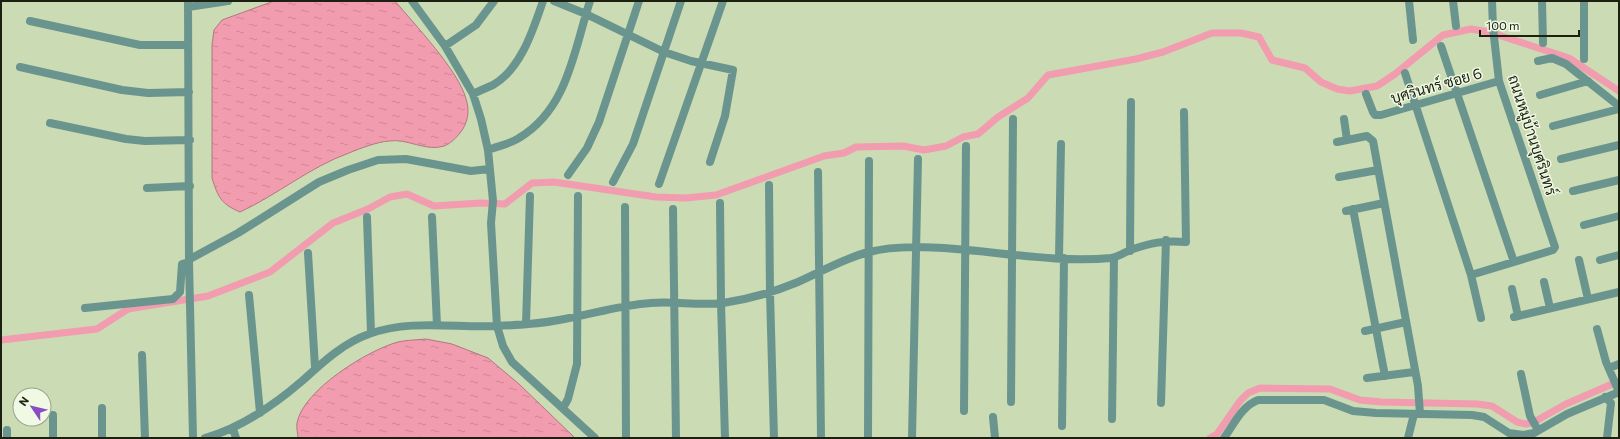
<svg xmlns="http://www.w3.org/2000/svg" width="1620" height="439" font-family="Commissioner,Sarabun,sans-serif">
<defs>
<pattern id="water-ripples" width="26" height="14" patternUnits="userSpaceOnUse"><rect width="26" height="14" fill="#f29caf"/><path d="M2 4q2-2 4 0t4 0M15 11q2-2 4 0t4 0" fill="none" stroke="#cf8696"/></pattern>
</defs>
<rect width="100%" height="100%" fill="#cbdbb3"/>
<path fill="url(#water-ripples)" stroke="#b27780" d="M274,1H395C414,24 459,71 466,99C470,111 468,123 460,133C456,138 450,144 444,146C426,152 407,138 389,141C377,142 361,148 349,153C310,167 277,195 240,212C221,204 218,197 212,178V45L214,30L222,20Z
M426,339L452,344L488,358L519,384L575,438H298C298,434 296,427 297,423C303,390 368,350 398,342C406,340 417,340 426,339Z"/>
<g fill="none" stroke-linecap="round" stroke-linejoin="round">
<path stroke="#f29caf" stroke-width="7" d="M1,340L97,329L128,309L208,296L270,272L333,223L368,209L390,197L407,194L434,206L481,203L505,204L532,183L554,182L656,197L686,198L716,195L824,156L844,153L856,147L903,146L924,150L946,146L963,137L978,134L998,117L1028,98L1048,75L1136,59L1163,52L1212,33H1241L1259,37L1272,60L1305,68L1321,82L1337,89L1350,91L1377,86L1395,74L1443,35L1471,29L1489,32L1569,58L1619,91
M1210,438L1217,434L1240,401L1248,393L1260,388L1330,389L1360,400L1381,402L1477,404L1492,406L1517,422L1526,424L1534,422L1566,404L1619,381"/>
<path stroke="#6a958f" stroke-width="8" d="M188,1L189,262L193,438
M412,1L445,46L473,94L481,119L488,150L493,201L491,223L497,326L503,346L512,362L595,438
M554,1L586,14L664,52L691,61L733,70L725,116L710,162
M1409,1L1413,40
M1453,1L1456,26
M1542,1L1543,43
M188,7L228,1
M30,21L140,45H188
M445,46L476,25L494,1
M1441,46L1514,262
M1584,59V1
M1538,61L1552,58L1566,64L1619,106
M20,67L122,90L148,93L189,92
M1405,73L1471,275L1481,318
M473,94C479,91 486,88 493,85C521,69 533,30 543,1
M1366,94L1373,112L1375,115H1381L1499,81
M1540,95L1588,81
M1344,119L1347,140
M50,123L126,139L145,141L190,140
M1553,126L1619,109
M1337,142L1367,136L1373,141L1418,386L1420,414
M488,150C498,146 510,144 519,138C568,109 574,50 590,1
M1561,159L1619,145
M818,172L821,438
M568,175L587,148L599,122L639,1
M1339,177L1378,170
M613,182L633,144L681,1
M659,184L723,1
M769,185L770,293L774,438
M147,188L190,186
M1573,191L1619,180
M720,203L721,303L725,438
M625,207L626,438
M673,209L676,438
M1353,209L1385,376
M1346,211L1384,203
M367,217L371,333
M432,217L437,325
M1584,225L1619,216
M1130,251L1131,102
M308,253L315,367
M1059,258L1061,144
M190,259L238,233L319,182L348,170L378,160L406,159L471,171L489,169
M1579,260L1588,299
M1600,260L1619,255
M1471,275L1553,250L1555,247L1499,81L1493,28L1492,1
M1544,282L1550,308
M1512,289L1518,316
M249,295L260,413
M85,308L173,299L180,292L182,264L189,262
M1514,317L1619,292
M526,324L530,196
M1597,329L1606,362L1619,392
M1365,331L1406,322
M142,355L145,438
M1609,368L1619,364
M1521,374L1530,416L1538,430
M1367,378L1414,372
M1605,397L1611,403L1607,438
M1011,402L1013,119
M1161,403L1166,240
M102,408V438
M563,408L568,399L577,364L578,196
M964,411L966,146
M53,415V438
M993,417L995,438
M1112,419L1114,258
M1062,426L1064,258
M233,429L236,438
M7,430V438
M205,438C241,428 273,406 302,381C322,363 343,343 369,334C410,319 455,328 497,326C518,325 539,324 559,320C590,315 619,305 651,303C675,301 699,306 723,303C749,299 774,292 798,282C821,272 844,258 869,252C897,245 928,247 956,249C1006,253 1062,263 1111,258C1118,257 1124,253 1130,250C1151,243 1164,240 1186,242L1184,112
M868,438L869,161
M912,438L918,159
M1224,438C1234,424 1242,406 1258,400H1324L1353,411L1376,413L1472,415L1484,417L1509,433L1523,435L1534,433L1567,414L1619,392
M1408,438L1414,414"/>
</g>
<g text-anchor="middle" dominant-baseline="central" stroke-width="3" stroke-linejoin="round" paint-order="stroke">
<g font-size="15" fill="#1b2011" stroke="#f0f9e4">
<text transform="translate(1436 85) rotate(-16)">บุศรินทร์ ซอย 6</text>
<text transform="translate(1533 135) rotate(72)">ถนนหมู่บ้านบุศรินทร์</text>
</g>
</g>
<rect width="1620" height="439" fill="none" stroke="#1b2011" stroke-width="4"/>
<g transform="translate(32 407) rotate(305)"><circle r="19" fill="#f0f9e4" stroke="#9ba290"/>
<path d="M0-3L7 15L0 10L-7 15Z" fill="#8a4cc2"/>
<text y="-6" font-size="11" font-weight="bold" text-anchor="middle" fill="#1b2011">N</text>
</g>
<path d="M1480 30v6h99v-6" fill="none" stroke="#1b2011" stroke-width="2"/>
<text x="1486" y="30" font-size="12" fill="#1b2011" stroke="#f0f9e4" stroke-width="3" paint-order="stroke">100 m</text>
</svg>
